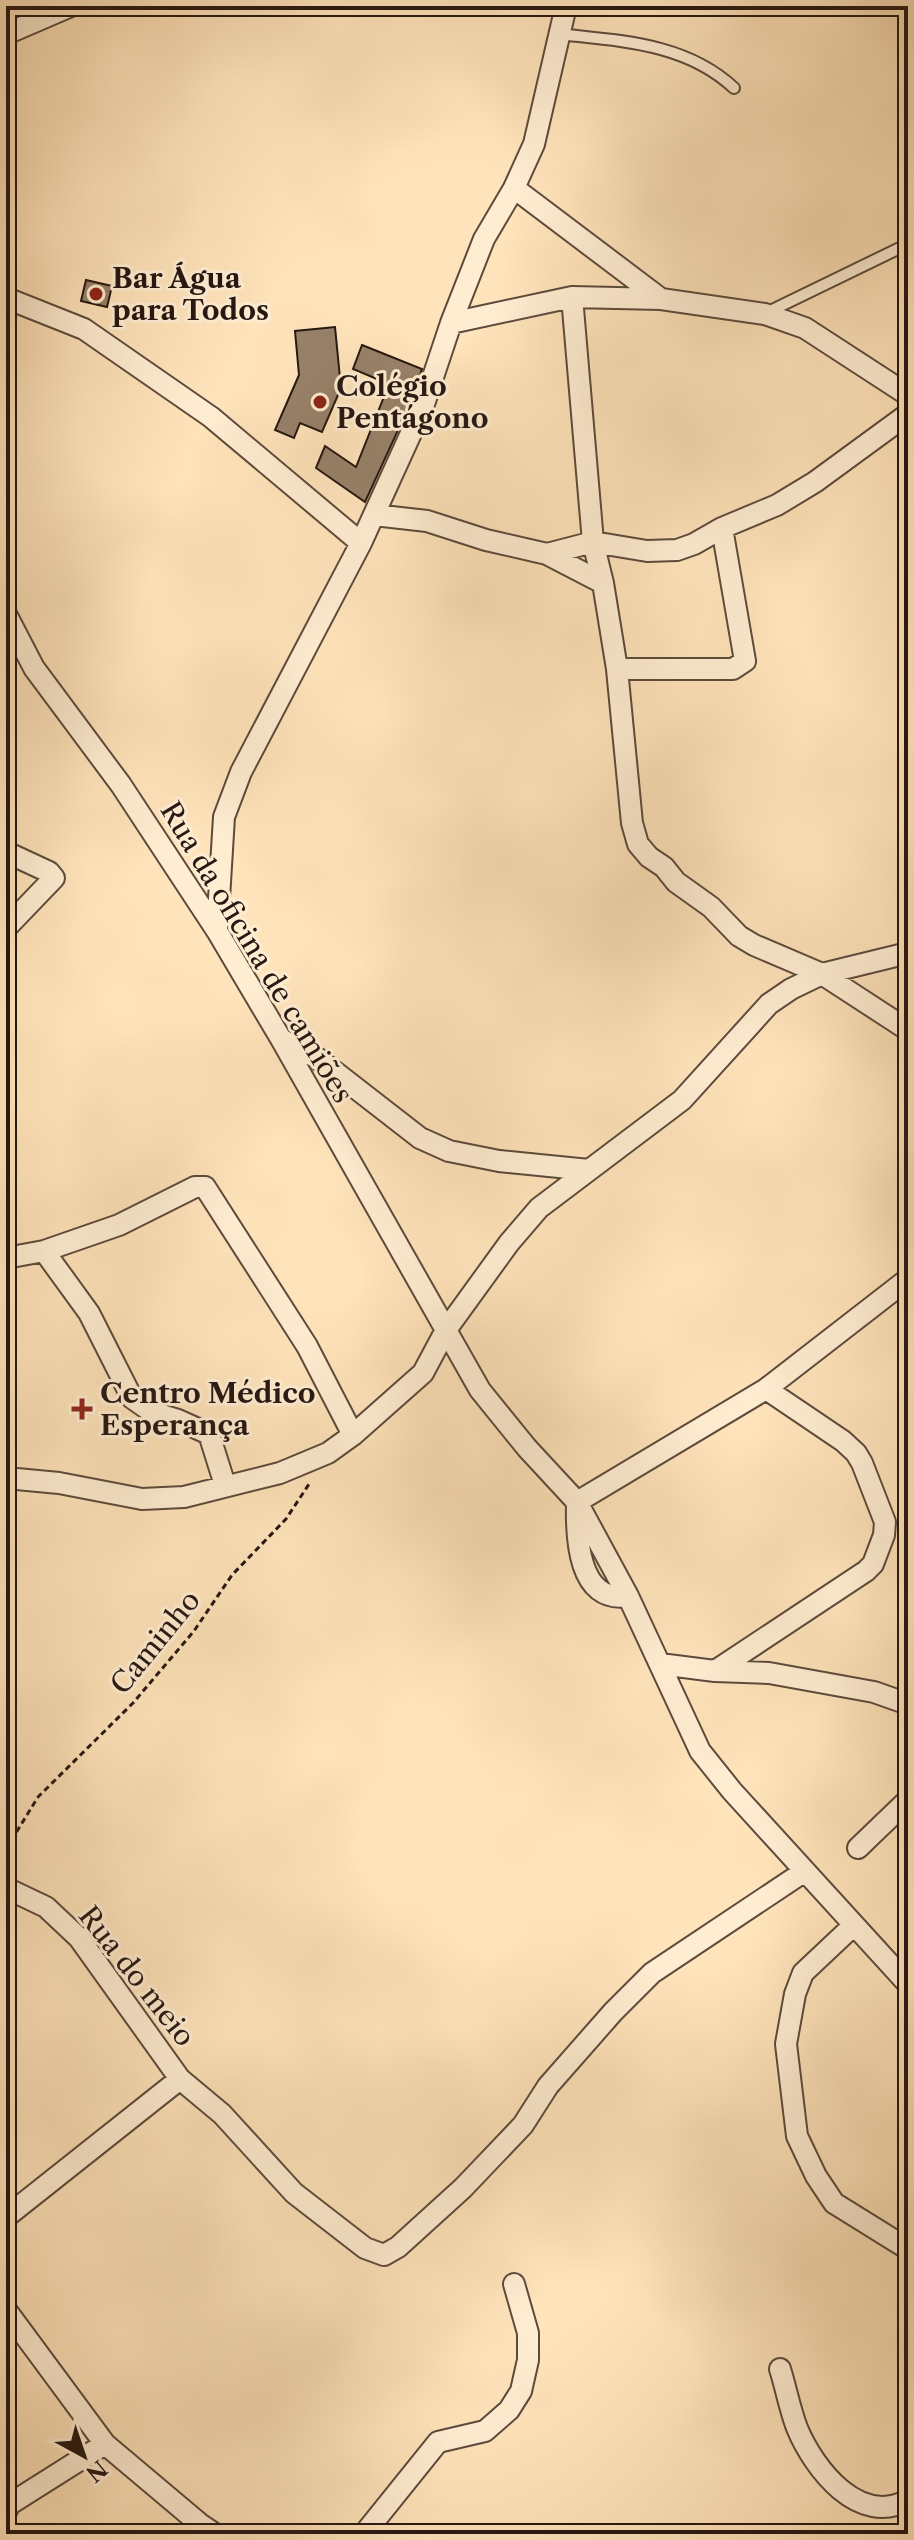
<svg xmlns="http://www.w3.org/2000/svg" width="914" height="2540" font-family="'Libre Caslon Text',serif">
<rect width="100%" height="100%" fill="#ffe3ba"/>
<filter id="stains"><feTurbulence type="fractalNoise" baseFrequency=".0025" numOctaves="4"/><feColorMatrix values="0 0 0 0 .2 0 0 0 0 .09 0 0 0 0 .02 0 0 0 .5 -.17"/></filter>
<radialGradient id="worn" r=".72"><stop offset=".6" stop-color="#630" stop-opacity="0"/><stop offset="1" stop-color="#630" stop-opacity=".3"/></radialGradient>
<path fill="#978169" stroke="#261712" stroke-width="2" d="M86,280L112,286L107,307L81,301Z
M335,327L341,388L322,432L300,423L294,438L275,430L299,375L295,331Z
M362,345L422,369L411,402L365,502L316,468L325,446L356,467L389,384L353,369Z"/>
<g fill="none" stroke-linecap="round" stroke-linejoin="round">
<defs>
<path id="lane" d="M559,34C621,41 686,43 734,88
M766,313L908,244"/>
<path id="street" d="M6,34L71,6
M514,188L661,299
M572,297L593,542L603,583L617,669L632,823L638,844L649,857L664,867L676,882L711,907L739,936L754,945L822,974L908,1030
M6,298L84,329L211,417L361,543
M451,323L572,297L661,299L765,314L805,328L908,395
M374,515L427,521L486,540L547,554L603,583
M547,554L593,542L647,551L677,550L694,544L722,528L777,505L815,482L908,414
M6,614L34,668L121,785L217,931L281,1039L480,1390L527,1448L577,1502L628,1596L700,1751L732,1791L908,1984
M617,669H733L745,661L722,528
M6,852L49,872L54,878L6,928
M217,931L224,817L241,772L361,543L423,407L451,323L484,239L514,188L534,144L566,6
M281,1039L317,1058L420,1138L449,1151L499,1161L589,1170
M44,1251L119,1225L195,1187H205L307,1346L353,1435
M6,1258L44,1251L89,1313L132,1398L152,1412L178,1420L209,1434L225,1485
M6,1478L59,1483L142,1499L184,1497L280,1473L328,1453L353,1435L423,1373L446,1330L509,1243L539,1208L682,1100L769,1004L791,989L822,974L908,953
M628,1596C578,1604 576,1537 577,1502L766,1389L908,1279
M660,1664L715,1671L769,1673L874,1692L908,1704
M715,1671L866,1571L873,1564L884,1535L885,1522L862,1463L856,1453L843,1441L766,1389
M858,1848L908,1800
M6,1888L46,1907L79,1938L180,2079L222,2114L294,2193L365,2248L384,2255L398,2247L463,2188L523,2125L548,2086L613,2012L652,1973L805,1871
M854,1925L803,1973L795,1994L786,2044L797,2136L816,2176L834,2203L908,2249
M6,2217L180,2079
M6,2310L105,2444L200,2524L215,2534
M780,2369C786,2388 790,2410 797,2428C814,2469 859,2527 908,2500
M6,2512L10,2504L105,2444
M364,2534L438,2442L485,2431L509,2410L521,2391L528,2360V2333L514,2284"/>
</defs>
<use href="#lane" stroke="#5c4a3c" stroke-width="14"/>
<use href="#street" stroke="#5c4a3c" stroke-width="24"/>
<path stroke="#261712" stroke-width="3" stroke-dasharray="6 4" stroke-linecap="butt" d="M6,1849L38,1797L133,1703L194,1631L232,1575L286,1519L311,1481"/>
<use href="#lane" stroke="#ffedd2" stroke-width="10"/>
<use href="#street" stroke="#ffedd2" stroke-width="20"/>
</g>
<g fill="#8f2418" stroke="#ffedd2" stroke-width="3">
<circle cx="96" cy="294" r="8"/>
<circle cx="320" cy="402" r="8"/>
<path d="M78 1397h8v8h8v8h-8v8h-8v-8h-8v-8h8z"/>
</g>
<g text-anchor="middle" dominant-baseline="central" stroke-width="6" stroke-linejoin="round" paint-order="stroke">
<g font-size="28" font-weight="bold" fill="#261712" stroke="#ffedd2" text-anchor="start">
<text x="112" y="278">Bar Água<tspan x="112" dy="32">para Todos</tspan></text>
<text x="336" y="386">Colégio<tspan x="336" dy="32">Pentágono</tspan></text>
<text x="100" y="1393">Centro Médico<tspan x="100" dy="32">Esperança</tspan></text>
</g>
<g font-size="28" fill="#261712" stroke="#ffedd2">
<text transform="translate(257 952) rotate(59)">Rua da oficina de camiões</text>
<text transform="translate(155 1642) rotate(-51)">Caminho</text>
<text transform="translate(137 1976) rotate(52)">Rua do meio</text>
</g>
</g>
<rect width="914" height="2540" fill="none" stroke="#ffe3ba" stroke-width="32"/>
<rect x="8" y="8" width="898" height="2524" fill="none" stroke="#261712" stroke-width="4"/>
<rect x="16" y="16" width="882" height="2508" fill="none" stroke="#261712" stroke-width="2"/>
<g transform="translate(84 2456) rotate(140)" stroke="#ffedd2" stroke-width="6" paint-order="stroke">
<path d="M0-6L14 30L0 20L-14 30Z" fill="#261712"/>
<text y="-12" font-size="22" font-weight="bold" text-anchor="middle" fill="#261712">N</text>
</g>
<rect width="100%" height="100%" filter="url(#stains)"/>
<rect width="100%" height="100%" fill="url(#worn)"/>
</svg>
